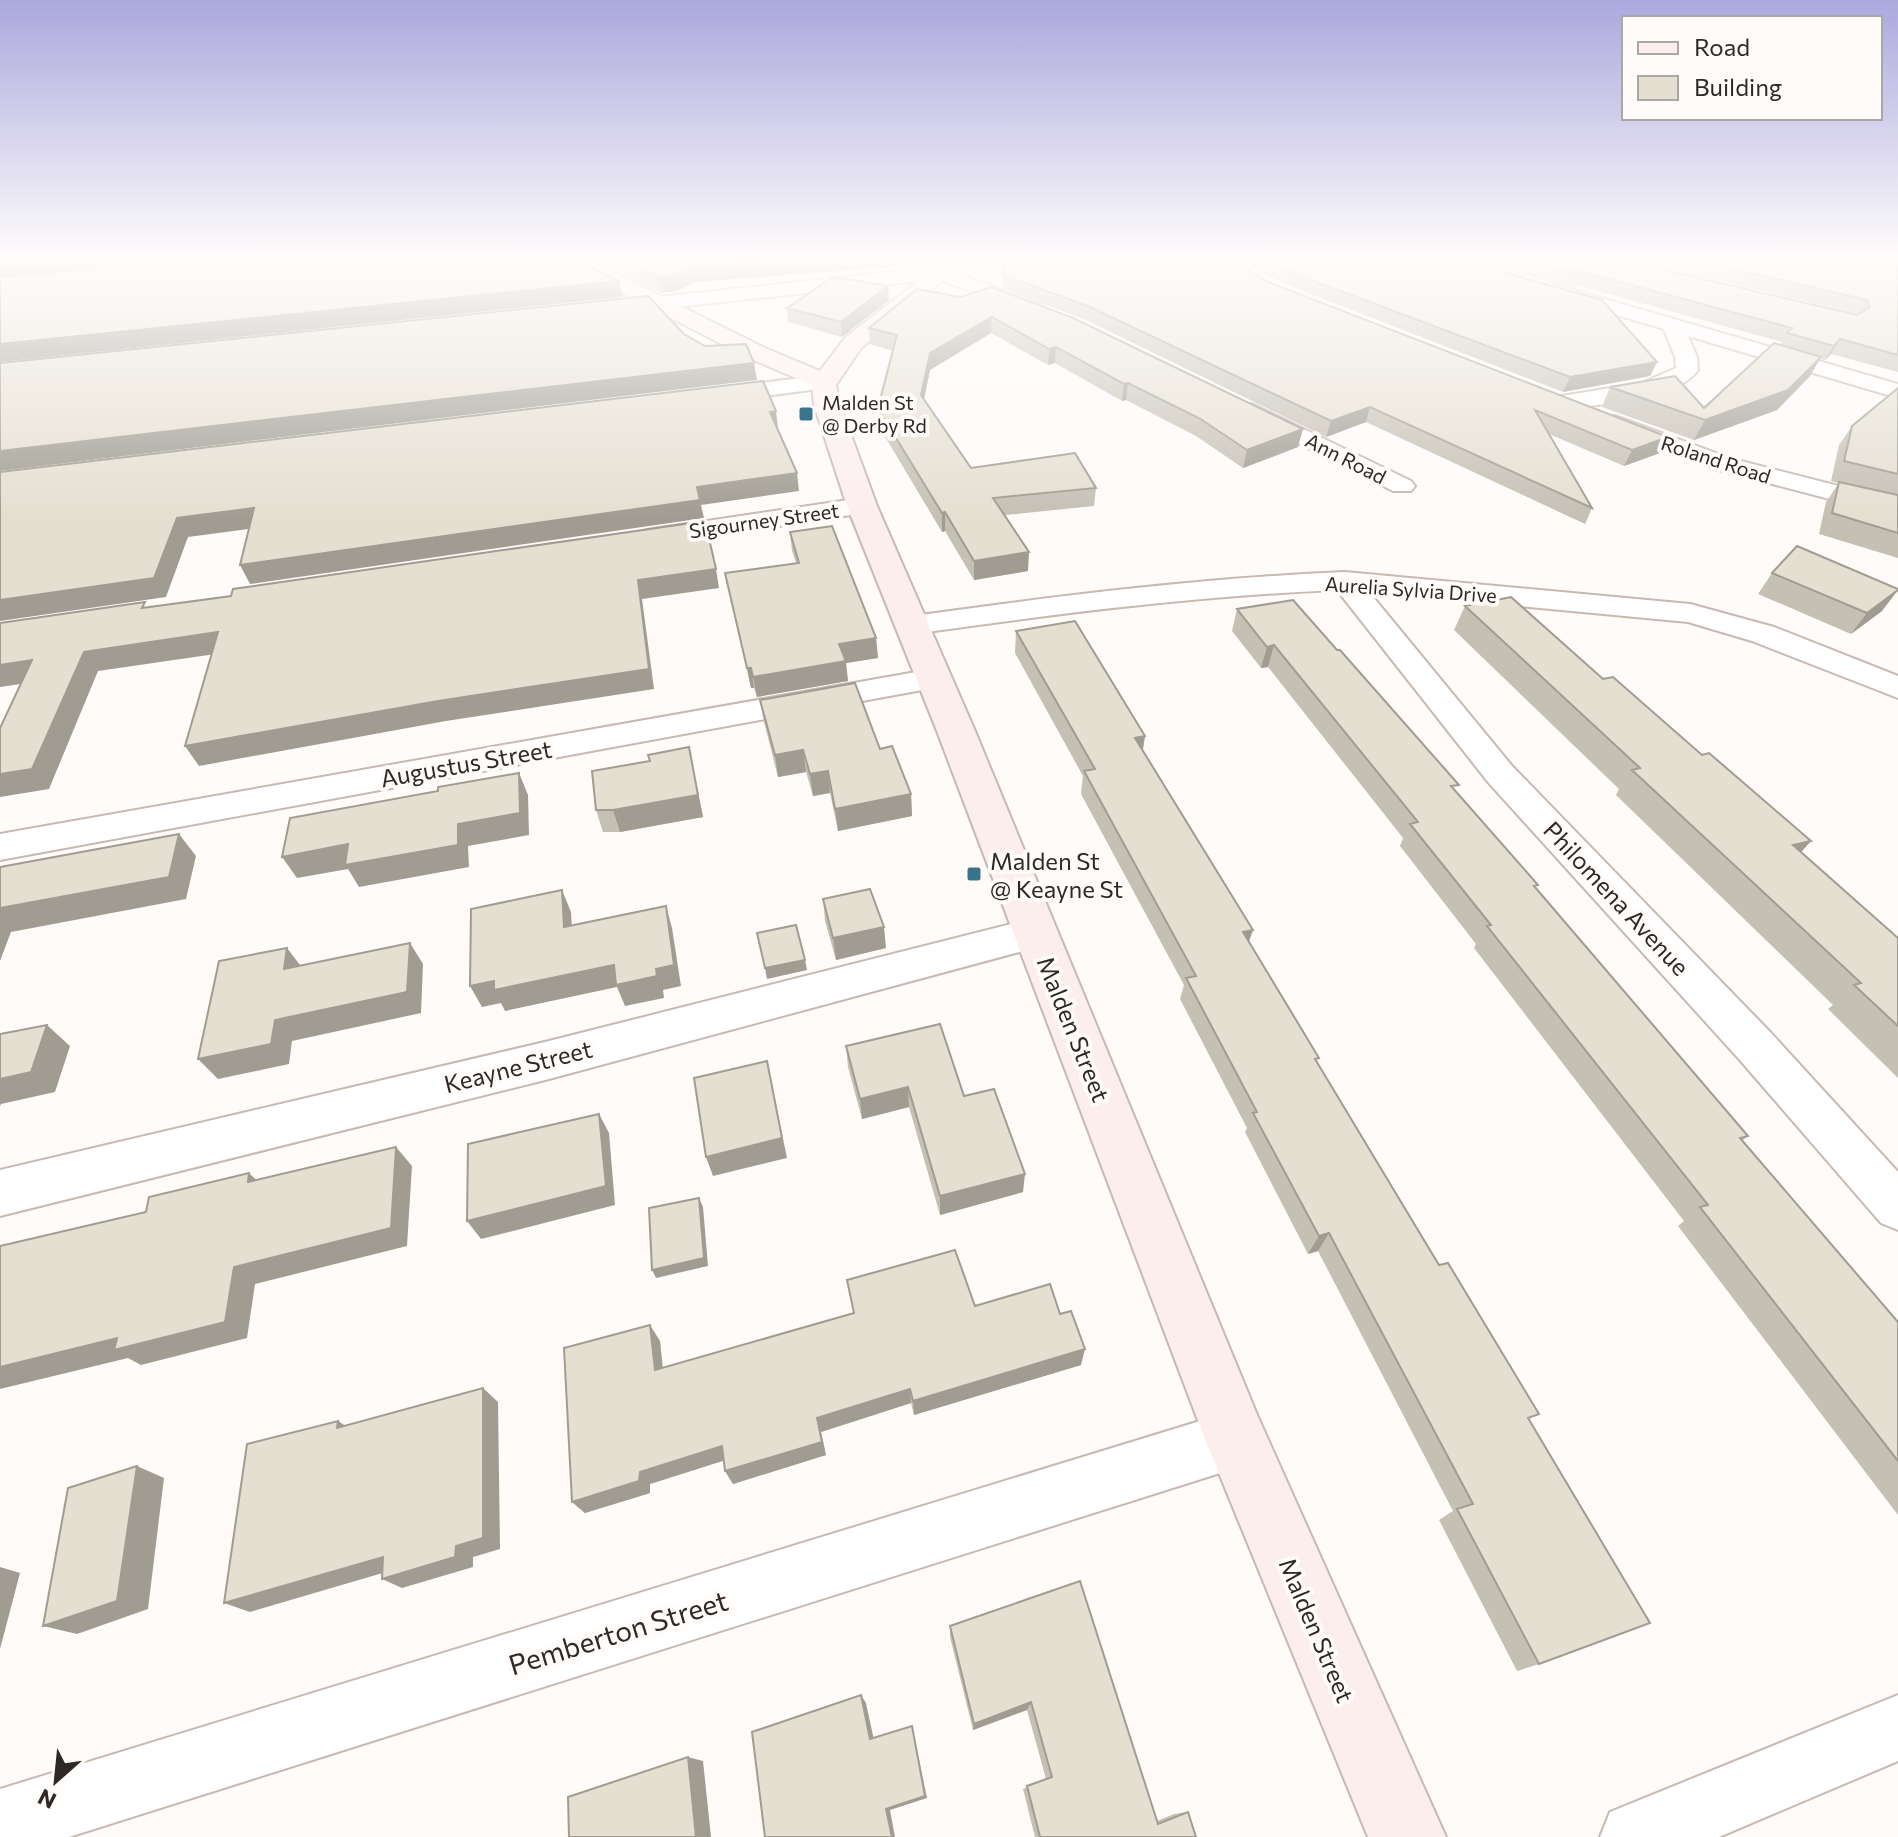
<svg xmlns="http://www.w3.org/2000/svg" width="1898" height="1837" font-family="Commissioner,sans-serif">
<rect width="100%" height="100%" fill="#fefbf9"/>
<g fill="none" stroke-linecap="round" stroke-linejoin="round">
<defs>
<path id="street" d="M940,267L1042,305L1045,309L1035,315L1028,313L938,279L619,313L609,307L619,301Z
M1556,285L1898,384V398L1688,336L1697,357L1698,370C1674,402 1600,404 1563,409L1555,407L1551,402L1555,397L1642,383L1676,368L1675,357L1664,329L1549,295L1546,291L1549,287Z
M826,375L834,377L837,382L834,387L711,403L703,401L700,396L703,391L711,389Z
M1252,404L1411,481L1415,486L1411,491H1393L1244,416L1240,411L1244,406Z
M1615,416L1729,458L1898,501V517L1711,468L1607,428L1603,423L1607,418Z
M862,498L871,500L875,506L871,512L653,545L643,543L639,537L643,531L653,529Z
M1345,572L1690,604L1774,627L1898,676V698L1752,641L1688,622L1369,592L1512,766L1771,1033L1898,1172V1230L1881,1223L1739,1059L1488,782L1337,590C1195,596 1054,614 913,634L902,631L898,625L902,619L913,616C1057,596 1200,578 1345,572Z
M933,669L944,672L949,679L944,686L0,860V834Z
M1035,918L1049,922L1055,933L1049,944L549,1079L0,1216V1170L549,1041Z
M1236,1410L1256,1419L1265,1439L1256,1459L1236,1468L69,1837H0V1789Z
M1898,1695V1761L1719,1837H1600L1610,1812Z"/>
<path id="secondary" d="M564,261H590L765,348L820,371L845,338L944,261H966L861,348L836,385L840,405L877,506L975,731L1258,1417L1446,1837H1368L1205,1439L937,731L847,506L814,405L812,385L749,358L567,265Z"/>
</defs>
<use href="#street" stroke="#c7b9b1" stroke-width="4"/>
<use href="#secondary" stroke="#c7b9b1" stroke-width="4"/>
<use href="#street" fill="#fff" fill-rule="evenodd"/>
<use href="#secondary" fill="#fdeeee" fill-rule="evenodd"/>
</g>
<path fill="#c5c0b4" d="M596,261H904L891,267L695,282L677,291L661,293Z
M1004,261L1268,282L1660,453L1624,466L1549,434L1592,508L1585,524L1366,422L1326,437L1088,321L1003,288Z
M1251,261H1464L1657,362L1650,376L1563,392L1308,293L1267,275L1251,264Z
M1475,261H1627L1857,315L1858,314L1637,261H1898V372L1831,354L1825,360L1820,359L1810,376L1777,410L1694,440L1602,407L1610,387L1704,408L1780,345L1782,342L1576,285L1574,289Z
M960,297L1298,447L1243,468L1196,436L1126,400L1122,401L1055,363L1048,365L991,333L930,370L924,400L971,468L1096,488L1094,506L1005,515L1028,571L974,580L945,531L942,532L881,430L880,400L893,351L870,344L869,328Z
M889,300L842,337L788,322L787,308Z
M1898,388V558L1819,534L1826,502L1839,483L1831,481L1839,445L1852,426Z
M790,532L876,638L878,658L846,663L848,681L757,697L754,688H751L725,573L796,563L792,551Z
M1772,573L1882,611L1851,634L1758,594Z
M1465,606L1801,852L1898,938V1078L1828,1009L1833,1005L1616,795L1619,789L1454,630Z
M1237,609L1455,791L1536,888L1748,1136L1742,1141L1898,1322V1515L1678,1226L1684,1221L1474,948L1476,944L1400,846L1403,838L1268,667L1261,668L1232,631Z
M1016,631L1145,736L1143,751L1253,930L1249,942L1317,1062L1530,1420L1539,1664L1517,1671L1439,1520L1453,1511L1318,1251L1308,1254L1245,1132L1247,1128L1180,999L1184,985L1081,794L1083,776L1015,653Z
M760,700L880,749L911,794L912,816L838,831L830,793L813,796L806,772L778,777L764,722Z
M689,747L703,817L620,832H603L596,810L650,761Z
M823,899L886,948L836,960L825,921Z
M846,1046L964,1096L1023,1192L940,1215L909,1107L862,1119L848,1067Z
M975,1306L1060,1314L1081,1365L914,1415L911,1403L821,1432L826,1455L733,1484L725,1471L724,1460L650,1484V1493L585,1513L572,1502L660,1341L663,1368Z
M950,1626L1157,1821L1174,1814L1188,1812L1196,1837H1035L1023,1789L1046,1779L1027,1710L973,1730L950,1637Z"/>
<path fill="#a09c92" d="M0,261H167L0,276Z
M765,261H904L891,267L695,282L677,291L661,293L658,277L692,266Z
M619,281L623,297L0,362V344Z
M888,286L889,300L842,337L841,322Z
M992,317L991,333L930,370L921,413V395L930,353Z
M1840,339L1831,354L1825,360L1834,346Z
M1056,347L1055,363L1048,365L1049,349Z
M1821,357L1810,376L1777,410L1694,440L1705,420Z
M1657,362L1650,376L1563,392L1570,377Z
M754,363L757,380L0,471V451Z
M1128,383L1126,400L1122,401L1124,384Z
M1370,407L1366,422L1326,437L1331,421Z
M776,411L778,428L772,429L770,412Z
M1303,429L1298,447L1243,468L1247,450Z
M1668,437L1660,453L1624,466L1632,450Z
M797,473L799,491L701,505L704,518L250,584L240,565L697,487Z
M254,508L264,527L188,537L166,597L0,621V600L177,518Z
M945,512V531L942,532V513Z
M1029,552L1028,571L974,580V561Z
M716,569L719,588L642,599L654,689L446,721L199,766L185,746L638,580Z
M1898,590L1882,611L1851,634L1867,613Z
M218,632L229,652L98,671L49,789L0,797V774L84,652Z
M876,638L878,658L846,663L848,681L757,697L753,677L839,644Z
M1274,645L1268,667L1261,668L1267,647Z
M32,660L47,680L0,687V665Z
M747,668H751L754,688H751Z
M1145,736L1141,758L1135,738Z
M689,747L703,817L620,832L613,810Z
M803,750L806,772L778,777L775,755Z
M828,771L830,793L813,796L810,774Z
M519,773L528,795L529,835L468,846L469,867L359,887L348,869L297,878L282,857L458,824Z
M911,794L912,816L838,831L835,809Z
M179,834L196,856L186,899L11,932L0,961V908Z
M1811,841L1789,866L1793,845Z
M562,890L571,912L573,948L564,927Z
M666,906L672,928L681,986L663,990L664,998L625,1006L617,987L505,1011L501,1003L482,1007L470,986L494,981L614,965L656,969Z
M884,927L886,948L836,960L833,938Z
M1253,930L1245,951L1243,932Z
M410,943L423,964L421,1013L292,1041L289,1064L218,1079L198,1059L275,1020Z
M287,948L303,969H284Z
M805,960L807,970L767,979L765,968Z
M47,1025L70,1046L55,1092L1,1104L0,1106V1079Z
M767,1061L787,1158L713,1176L706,1157Z
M908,1087L909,1107L862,1119L860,1099Z
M599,1114L609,1133L615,1205L481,1239L467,1221Z
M396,1147L412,1166L407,1246L255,1284L247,1338L141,1365L128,1358L0,1389V1367L234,1267Z
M249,1173L269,1192L248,1182Z
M1025,1174L1023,1192L940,1215V1196Z
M699,1198L703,1207L708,1266L656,1278L652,1270Z
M1329,1233L1318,1251L1308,1254L1319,1236Z
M650,1325L660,1341L664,1385L655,1370Z
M1085,1349L1081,1365L914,1415L913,1401Z
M483,1388L498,1402L500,1549L473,1557V1567L402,1588L382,1579L456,1546Z
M910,1389L911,1403L821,1432L826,1455L733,1484L725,1471L817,1418Z
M338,1421L358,1434L337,1428Z
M722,1446L729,1459L650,1484V1493L585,1513L572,1502L640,1472Z
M137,1466L164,1478L148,1609L77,1634L43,1626Z
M383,1557L403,1567L250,1612L224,1603Z
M0,1567L20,1573L0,1649Z
M861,1695L866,1703L875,1745L870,1739Z
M1031,1702L1027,1710L973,1730L974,1724Z
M912,1726L927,1798L890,1810L895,1837H892L886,1809Z
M688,1757L703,1761L711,1837H696Z"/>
<path fill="#e5dfd1" stroke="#a09c92" stroke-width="2" d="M182,261H579L619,281L0,344V277Z
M624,261H765L692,266L675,275L658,277Z
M1004,261H1234L1268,282L1668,437L1632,450L1535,410L1592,508L1370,407L1331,421L1090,307L1003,275Z
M1268,261H1464L1602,300L1657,362L1570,377L1311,280Z
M1527,261H1627L1857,315L1870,307L1867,300L1699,261H1898V355L1840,339L1834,346L1787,333L1792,328L1575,270L1580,275Z
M841,278L888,286L841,322L787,308L830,279Z
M991,287L1073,318L1303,429L1247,450L1199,418L1128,383L1124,384L1056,347L1049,349L992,317L930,353L921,395L971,468L1075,453L1096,488L993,498L1029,552L974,561L945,512L942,513L880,412V400L897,335L869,328L917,289L960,297Z
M648,296L684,334L705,346L746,344L754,363L0,451V363Z
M1774,343L1821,357L1788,390L1705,420L1610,387L1675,376L1704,408Z
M763,381L776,411L770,412L797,473L697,487L700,500L240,565L254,508L177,518L154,578L0,600V472Z
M1898,388V474L1844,461L1852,426Z
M1839,482L1898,495V533L1832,513Z
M705,521L716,569L638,580L649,669L438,701L185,746L218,632L84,652L32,769L0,774V728L32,660L0,665V623L145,602L142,608L231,596L233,589Z
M832,526L876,638L839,644L846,661L753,677L751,668H747L725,573L799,563L790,532Z
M1797,546L1898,589V590L1867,613L1772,573Z
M1511,597L1603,679L1613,677L1702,755L1709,753L1811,841L1793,845L1898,938V1026L1854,985L1861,983L1632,770L1640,768L1465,606Z
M1293,600L1337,650H1340L1459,785L1451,786L1538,885L1534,886L1748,1136L1740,1138L1898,1322V1461L1700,1207L1708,1205L1487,926L1491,925L1410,824L1418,822L1274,645L1267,647L1237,609Z
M1075,621L1145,736L1135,738L1253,930L1243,932L1319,1058L1315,1059L1439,1265L1448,1263L1539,1414L1528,1418L1650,1623L1539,1664L1457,1509L1473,1504L1329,1233L1319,1236L1253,1113L1257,1112L1186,978L1196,976L1084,771L1095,769L1016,631Z
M855,683L880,749L892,746L911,794L835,809L828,771L810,774L803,750L775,755L760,700Z
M689,747L698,795L613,810H596L592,771L650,761L648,755Z
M519,773L520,813L458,824V845L345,865L348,844L282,857L290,818L438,791V787Z
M179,834L169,877L0,908V867Z
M870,889L884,927L833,938L823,899Z
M562,890L564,927L666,906L674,965L656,969L657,976L616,985L614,965L494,990V981L470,986L471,909Z
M796,925L805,960L765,968L757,933Z
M410,943L407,992L275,1020L271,1044L198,1059L219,961L287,948L284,969Z
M940,1024L964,1096L994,1089L1025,1174L940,1196L908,1087L860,1099L846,1046Z
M47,1025L31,1072L0,1079V1034Z
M767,1061L782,1138L706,1157L694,1078Z
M599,1114L606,1186L467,1221L468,1144Z
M396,1147L391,1228L234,1267L225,1322L114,1350L117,1338L0,1367V1246L146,1212L149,1197L249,1173L248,1182Z
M699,1198L704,1258L652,1270L649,1208Z
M955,1250L975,1306L1050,1284L1060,1314L1071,1311L1085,1349L913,1401L910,1389L817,1418L822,1442L725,1471L722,1446L640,1472L639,1481L572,1502L564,1348L650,1325L655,1370L854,1313L847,1280Z
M483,1388V1538L456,1546L455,1557L382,1579L383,1557L224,1603L247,1444L338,1421L337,1428Z
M137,1466L117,1601L43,1626L68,1488Z
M1080,1581L1158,1824L1188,1812L1196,1837H1040L1027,1786L1052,1777L1031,1702L974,1724L950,1626Z
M861,1695L870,1739L912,1726L925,1796L886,1809L892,1837H765L752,1732Z
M688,1757L696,1837H569L568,1797Z"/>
<linearGradient id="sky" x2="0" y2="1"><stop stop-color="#aba8dd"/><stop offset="0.5" stop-color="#fffdfc"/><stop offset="1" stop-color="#fffdfc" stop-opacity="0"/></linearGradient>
<rect width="1898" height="518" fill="url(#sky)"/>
<g fill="#39748c" stroke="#fefbf9" stroke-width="3">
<rect x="798" y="406" width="16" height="16" rx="4"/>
<rect x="966" y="866" width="16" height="16" rx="4"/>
</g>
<g text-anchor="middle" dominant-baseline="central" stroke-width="8" stroke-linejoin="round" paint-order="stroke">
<g font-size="20" fill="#2e2926" stroke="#fefbf9" text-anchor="start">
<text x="822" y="402">Malden St<tspan x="822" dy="23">@ Derby Rd</tspan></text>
</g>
<g font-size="20" fill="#2e2926" stroke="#fefbf9">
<text transform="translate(1346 458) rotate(27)">Ann Road</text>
<text transform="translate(1716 459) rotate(18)">Roland Road</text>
<text transform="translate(764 520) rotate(-8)">Sigourney Street</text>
<text transform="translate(1411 589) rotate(4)">Aurelia Sylvia Drive</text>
</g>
<g font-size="24" fill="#2e2926" stroke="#fefbf9">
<text transform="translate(466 763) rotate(-10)">Augustus Street</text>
<text transform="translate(1617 898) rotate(47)">Philomena Avenue</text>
<text transform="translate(1074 1029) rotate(68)">Malden Street</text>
<text transform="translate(518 1066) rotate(-14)">Keayne Street</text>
<text transform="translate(1317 1630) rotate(67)">Malden Street</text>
</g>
<g font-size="24" fill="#2e2926" stroke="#fefbf9" text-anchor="start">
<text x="990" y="860">Malden St<tspan x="990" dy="28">@ Keayne St</tspan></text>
</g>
<g font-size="28" fill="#2e2926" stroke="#fefbf9">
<text transform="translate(618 1632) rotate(-17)">Pemberton Street</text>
</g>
</g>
<rect x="1622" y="16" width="260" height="104" fill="#fefbf9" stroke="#aba7a5" stroke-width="2"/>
<rect x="1638" y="42" width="40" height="12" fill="#fdeeee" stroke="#aba7a5" stroke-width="2"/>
<text x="1694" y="56" font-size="24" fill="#2e2926">Road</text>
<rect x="1638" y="76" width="40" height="24" fill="#e5dfd1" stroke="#aba7a5" stroke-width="2"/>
<text x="1694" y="96" font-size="24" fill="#2e2926">Building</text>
<g transform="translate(56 1781) rotate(207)" stroke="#fefbf9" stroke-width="6" paint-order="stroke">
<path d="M0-6L14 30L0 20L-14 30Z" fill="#2e2926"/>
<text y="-12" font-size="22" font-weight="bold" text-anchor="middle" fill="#2e2926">N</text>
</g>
</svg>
